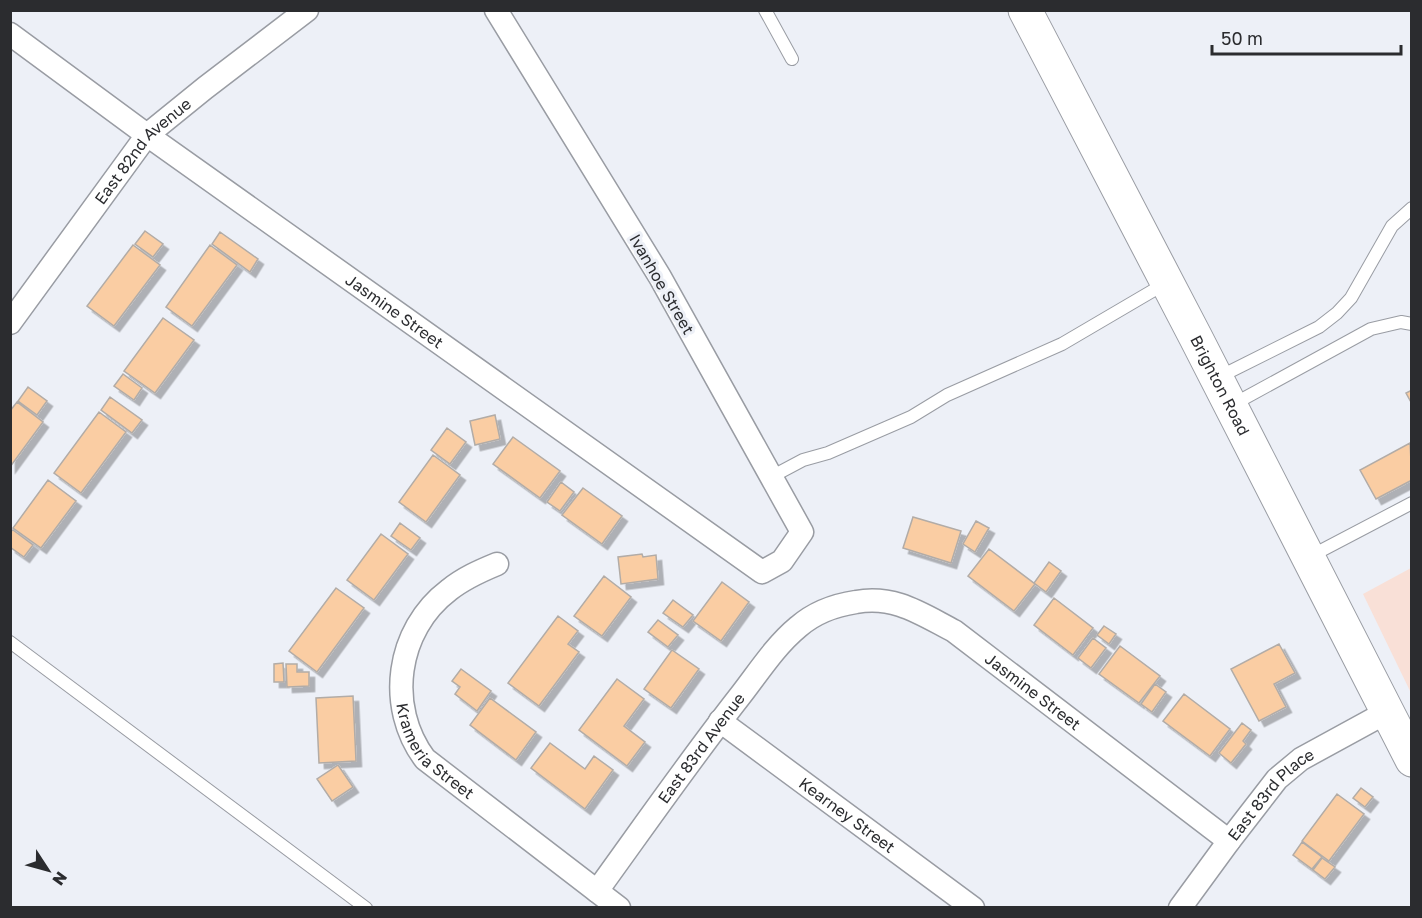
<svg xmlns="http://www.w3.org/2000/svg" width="1422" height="918" font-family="'Golos Text',sans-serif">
<defs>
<filter id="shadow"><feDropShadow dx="5.5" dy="5.5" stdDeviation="0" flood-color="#0004"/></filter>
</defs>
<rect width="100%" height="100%" fill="#edf0f7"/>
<path fill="#f9e0d7" d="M1411,568V693L1363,594Z"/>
<path fill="#facda3" stroke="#b2aca7" stroke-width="1.5" filter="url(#shadow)" d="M145,231L163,244L153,257L135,244Z
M220,232L258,259L250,272L212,244Z
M133,245L160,265L114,326L87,306Z
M210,245L237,265L192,326L166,307Z
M163,318L194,340L155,393L124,371Z
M123,374L142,388L134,400L114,386Z
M28,387L47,401L37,415L18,401Z
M1412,390V404L1406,393Z
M110,397L142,420L132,433L101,410Z
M17,402L43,422L10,467V411Z
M99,412L126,432L81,493L54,473Z
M495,415L500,439L475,445L470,421Z
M447,428L466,442L450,464L431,450Z
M513,437L560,471L540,498L493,464Z
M1410,443L1412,480L1376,499L1360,470Z
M433,455L460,475L426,522L399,502Z
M48,480L76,501L41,548L13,528Z
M561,482L574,492L560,511L547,502Z
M583,488L622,516L602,544L562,515Z
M913,517L961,531L951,563L903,548Z
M976,521L989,528L975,552L963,544Z
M400,523L420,538L411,550L391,536Z
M13,530L33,545L24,557L10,547V532Z
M381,534L408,554L374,600L347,580Z
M989,549L1035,584L1014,611L968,576Z
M642,554L643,557L656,555L658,579L621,584L618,557Z
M1049,562L1061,571L1046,592L1034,583Z
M604,576L631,597L602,636L574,616Z
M722,582L749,602L721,641L693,621Z
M336,588L364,608L317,672L289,651Z
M1054,598L1093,628L1073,655L1034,625Z
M673,600L693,615L683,627L663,613Z
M558,616L578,631L568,644L579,652L539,706L508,683Z
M658,620L678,635L668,647L648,632Z
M1104,626L1116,634L1109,644L1097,635Z
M1093,638L1106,648L1091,668L1078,658Z
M1279,644L1295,673L1274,684L1286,707L1259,721L1231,669Z
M1120,646L1160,676L1139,703L1099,674Z
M672,650L699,669L671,708L644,689Z
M283,663L284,682H274V664Z
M286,664H297V672H309V686L287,687Z
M461,669L491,691L477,711L455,694L460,687L452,681Z
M617,679L644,699L624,726L645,742L627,766L579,730Z
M1155,684L1166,692L1152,712L1141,704Z
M1184,694L1230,729L1210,756L1163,721Z
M353,696L356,761L319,763L316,698Z
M490,698L536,732L516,760L470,725Z
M1242,723L1251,730L1243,741L1246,744L1231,763L1219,753Z
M550,743L585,769L594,756L613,770L585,809L531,768Z
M338,765L353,787L332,801L317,779Z
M1361,788L1373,797L1365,807L1353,798Z
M1337,794L1364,814L1329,861L1302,841Z
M1302,842L1322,857L1312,869L1293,855Z
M1322,858L1335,867L1325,879L1313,870Z"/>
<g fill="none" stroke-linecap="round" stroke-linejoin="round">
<defs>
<path id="lane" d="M765,10L792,59
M1217,378L1319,327L1337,313L1351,298L1392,226L1412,208
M1232,405L1371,329L1401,322L1412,324
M771,477L803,460L828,453L911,417L947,395L1062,344L1166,283
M1309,557L1412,503
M10,642L366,908"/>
<g id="street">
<path id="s1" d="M10,34L147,135L762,572L782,561L802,532L660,277L496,10"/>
<path id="s2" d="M10,323L147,135L205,88L307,10"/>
<path id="s3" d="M497,564C480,571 464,578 449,590C396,630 386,707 425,759L619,908"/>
<path id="s4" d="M720,721L973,908"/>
<path id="s5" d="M597,891C644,826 690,760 740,696C758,673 775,646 798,627C814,613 836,605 856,602C895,595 921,614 954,631L1229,841"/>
<path id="s6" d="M1180,908L1229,841L1277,779L1301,759L1387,712"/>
</g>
<g id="secondary">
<path id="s7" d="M1025,10L1195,336L1412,760"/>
</g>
</defs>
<use href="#lane" stroke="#999ca3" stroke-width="14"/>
<use href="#street" stroke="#999ca3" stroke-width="25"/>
<use href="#secondary" stroke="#999ca3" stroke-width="35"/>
<use href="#lane" stroke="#fff" stroke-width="12"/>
<use href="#street" stroke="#fff" stroke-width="22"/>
<use href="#secondary" stroke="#fff" stroke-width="33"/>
</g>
<g text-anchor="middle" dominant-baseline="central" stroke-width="6" stroke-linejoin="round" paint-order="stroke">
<g font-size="16" fill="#2b2c2f" stroke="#edf0f7">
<text stroke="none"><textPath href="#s2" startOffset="218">East 82nd Avenue</textPath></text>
<text transform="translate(662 284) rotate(60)">Ivanhoe Street</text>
<text stroke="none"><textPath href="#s1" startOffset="474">Jasmine Street</textPath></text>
<text stroke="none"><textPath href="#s7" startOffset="423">Brighton Road</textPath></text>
<text stroke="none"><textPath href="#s5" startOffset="600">Jasmine Street</textPath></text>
<text stroke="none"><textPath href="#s3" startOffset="243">Krameria Street</textPath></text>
<text stroke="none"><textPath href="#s5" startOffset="177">East 83rd Avenue</textPath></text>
<text stroke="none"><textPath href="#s6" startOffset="146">East 83rd Place</textPath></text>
<text stroke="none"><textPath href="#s4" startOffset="158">Kearney Street</textPath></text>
</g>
</g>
<rect width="1422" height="918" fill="none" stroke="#2b2c2f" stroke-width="24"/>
<g transform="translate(48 870) rotate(126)" stroke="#edf0f7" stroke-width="4.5" paint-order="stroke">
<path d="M0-4.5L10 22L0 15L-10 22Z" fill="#2b2c2f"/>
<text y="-9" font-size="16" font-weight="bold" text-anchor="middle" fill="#2b2c2f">N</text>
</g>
<path d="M1212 45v9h189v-9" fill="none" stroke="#2b2c2f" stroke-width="3"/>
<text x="1221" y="45" font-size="18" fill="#2b2c2f" stroke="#edf0f7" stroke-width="4.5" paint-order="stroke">50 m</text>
</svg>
